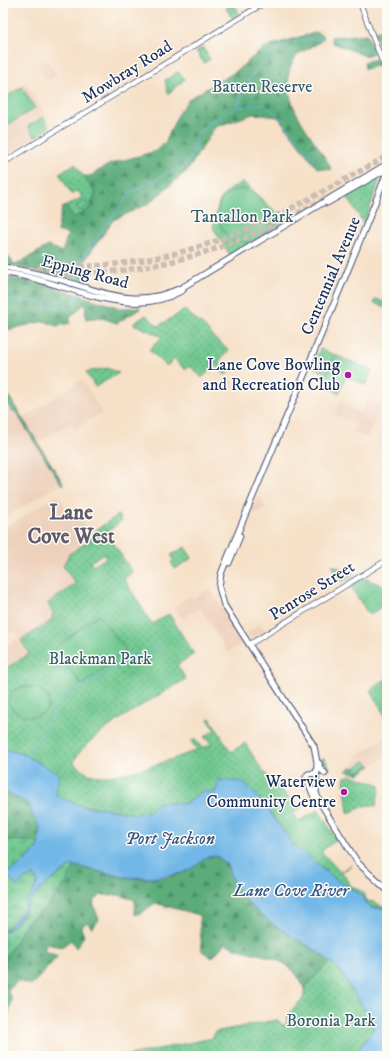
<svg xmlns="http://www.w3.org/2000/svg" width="390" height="1059" font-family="'IM FELL DW Pica',serif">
<defs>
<pattern id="forest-firs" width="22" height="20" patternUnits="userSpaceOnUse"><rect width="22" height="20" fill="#5bac7a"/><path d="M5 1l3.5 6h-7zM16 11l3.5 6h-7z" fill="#4a8c67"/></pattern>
<pattern id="wetland-marsh" width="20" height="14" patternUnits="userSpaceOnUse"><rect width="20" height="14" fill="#6fc88f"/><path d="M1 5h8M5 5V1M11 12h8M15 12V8" fill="none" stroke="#5aa378"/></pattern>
<pattern id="park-dots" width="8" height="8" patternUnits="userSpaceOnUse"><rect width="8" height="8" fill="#6fc88f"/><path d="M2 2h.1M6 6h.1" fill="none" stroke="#5aa378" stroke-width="1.8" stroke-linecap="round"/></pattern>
</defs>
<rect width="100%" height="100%" fill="#fdfcf7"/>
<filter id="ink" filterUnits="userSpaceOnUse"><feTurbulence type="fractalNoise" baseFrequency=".025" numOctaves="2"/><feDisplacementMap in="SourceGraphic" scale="8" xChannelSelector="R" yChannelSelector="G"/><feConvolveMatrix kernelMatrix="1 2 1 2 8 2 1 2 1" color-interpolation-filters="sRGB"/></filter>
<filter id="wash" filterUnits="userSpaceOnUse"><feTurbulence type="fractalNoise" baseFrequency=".012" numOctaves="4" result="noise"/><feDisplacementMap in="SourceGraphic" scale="16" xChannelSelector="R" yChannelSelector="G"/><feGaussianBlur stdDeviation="0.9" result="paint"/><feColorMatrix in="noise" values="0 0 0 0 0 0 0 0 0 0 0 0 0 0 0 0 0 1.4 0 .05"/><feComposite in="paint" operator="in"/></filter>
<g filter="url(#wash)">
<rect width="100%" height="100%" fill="#f6e0c7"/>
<path fill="#eed1bc" d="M47,60L57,75L47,81L37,66Z
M25,83L53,127L3,158V97Z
M82,380L102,413L75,430L70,423L38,443L23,418Z
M3,398L12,412L15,411L60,484L6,517L3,516Z
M368,401L381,407L367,438L352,431L356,424L335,414L340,402L362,413Z
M58,495L66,509L71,506L91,537L88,542L69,554L76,584L48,603L53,614L52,621L21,640L29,654L3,670V647L19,638L15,630L3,637V529Z
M259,496L266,508L253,514L252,512Z
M210,588L244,643L228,653L200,608L182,619L173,606L190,596L192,599Z
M260,624L265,631L251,639L247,632Z
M387,736V755L359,774L346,771L352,766L357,756Z"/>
<path fill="url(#forest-firs)" stroke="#3b6e6c" d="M387,27V49L382,53L374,32Z
M317,32L324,37C317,48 299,49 293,61C277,93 304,126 321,151C324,157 330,163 331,170L317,168L278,117L253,114L215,127L188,170L148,204L113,220L83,263L84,282L15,266L3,264V250L15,265L48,246L62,252L68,234L57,231L62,208L66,206L74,218L91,208L95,193L84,176H90L110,164L156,151L166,141L179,112L190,98L235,72L265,47Z
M367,34L374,53L365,56L333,43L331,37Z
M376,59L379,65L365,69L364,62Z
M4,276L46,285L121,308L139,307L140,309L117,323L98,317L86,320L85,303L70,318V323L57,326L44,321L3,331Z
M3,387L63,483L62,485L15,411L12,412L3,397Z
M323,757L330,767L327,771L321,768V759Z
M365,761L371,766L359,774L346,771L351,767L355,768L358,773L369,766Z
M3,790L30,805L34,818L40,827L39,845C30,840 14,839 3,842Z
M214,855L227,864L234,884L252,907L274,925L313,949L333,964L357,1051L354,1056L213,1038L215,1032L277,1020L281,1025H286L288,1021V1015C292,1010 299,1005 303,999C306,994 304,987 301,982C285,951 251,958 225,943L212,958L202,951L199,915L155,903L143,912L135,915V900L119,895H101L93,903L99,920L92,928L87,922L81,928L84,936L76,948L71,940L62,947L46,944L44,951L58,956L32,985L18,981L7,991L12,998L8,1017L3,1021V963L26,923L47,906L75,865C107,875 149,886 182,873C194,868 202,856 214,855Z"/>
<path fill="url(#wetland-marsh)" stroke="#457c76" d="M10,840L34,842L39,845L38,848L22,863L12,870L5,873L18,886L24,879L34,876L38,882L22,912L4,931C20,925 25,909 34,896C44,883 60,876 71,865H75L66,883L47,906L26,923L3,963V842Z"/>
<path fill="url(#park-dots)" stroke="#457c76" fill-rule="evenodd" d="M234,3L239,13L232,18L226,8Z
M203,47L210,59L204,63L196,51Z
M178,72L185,79L168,94L165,80Z
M75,164L95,193L90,208L74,218L66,206L81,198V194L76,191L72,195L59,173Z
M375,178H377L379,182L364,224L346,195Z
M243,182L278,214L283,222L230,255L213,228C219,200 217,196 243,182Z
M376,299L387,303V308L374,303Z
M185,310L205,327L215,339L229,350L219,361L230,371L225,375L215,365L202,378L190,366L186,370L174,359L167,366L149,350L162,337L133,324L146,315L158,326Z
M320,349L335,355L328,374L312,367Z
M107,368L119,373L95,387L86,372Z
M118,515L122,520L107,533L132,572L124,579L152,624L169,614L194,654L177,665L186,679C162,694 78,739 74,763C78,767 84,772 89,774C114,783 171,759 197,750L191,741L194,738L202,748L212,744L204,737L215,730L208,719L210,718L231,752L245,743L262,770L289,798L287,800L296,808L311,798L312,801L293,813L298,822L318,810L337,840L321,851L340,872L352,865L341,873L347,877L345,879L350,882L348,884L364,893L367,901L374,902L387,909L374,907L371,908L362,896L338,881L294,846L265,805L215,793L202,791L186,804L159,802L148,812L134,814L73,804L55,796L23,754L3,749V670L29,654L21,640L51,621L53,614L48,603L76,584L63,566L69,554L88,542L91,537L89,535ZM104,554L106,558L93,566L90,562Z
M185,547L192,558L175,569L171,562L174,560L171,555Z
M332,565L353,573V576L342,582Z
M364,578L387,587V603L369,615L350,586Z
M387,678V719L370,690Z
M351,775L380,785L376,806L368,805L348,813L344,780L345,777Z
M330,961L341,973L374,1024L372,1032L354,1056H124L213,1038L215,1032L277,1020L284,1026L288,1021C289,1011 296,1005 303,999L305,988Z"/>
<path fill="#6fc88f" stroke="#457c76" d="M22,87L35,108L3,128V99Z
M43,117L49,127L35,137L28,126Z
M244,189C264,198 285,222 258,238C221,261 198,191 244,189Z
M85,201L88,206L80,211L76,206Z
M335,355L372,370L366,385L346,377L339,393L323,386Z
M98,615L126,650L82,685L54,649Z
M25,686L39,689L48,697C54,721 17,723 8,702L12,691Z
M365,761L369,765L358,773L355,768Z"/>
<path fill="#71b7e7" stroke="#4673a2" d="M3,749L23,754L59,774L56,796L85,807L101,808L134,814L148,812L159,802L186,804L202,791L215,793L219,780L243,782L265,805L294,846L338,881L360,894L371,908L387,909V1056H354L373,1030L374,1024L338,968L318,952L274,925L252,907L234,884L227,864L217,856L206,857L197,865L182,873L153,878L125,877L71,865C60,876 45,882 35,895C24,909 20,923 4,932L22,912L38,882L34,876L24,879L17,887L5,873L12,870L22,863L38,848L40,827L34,818L30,805L3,790Z"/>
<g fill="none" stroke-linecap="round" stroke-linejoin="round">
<path stroke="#71b7e7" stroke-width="1" d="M333,39L373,51
M382,48L387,46
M238,107L264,104L279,116L314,160
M77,283L76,269L78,264L131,192L186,164L194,151L195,137L206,124L238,107C252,62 276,38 324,39
M3,300C13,300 24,300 34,301C50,304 61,314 75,301L76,293
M26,757L45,732L50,716L61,700L90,681L100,678L111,670L128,653L149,652L160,644L178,626"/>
</g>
</g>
<g filter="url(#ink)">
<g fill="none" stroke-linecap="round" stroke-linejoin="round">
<path stroke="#cabdb2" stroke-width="5.5" stroke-dasharray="5.5 3" stroke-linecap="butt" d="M3,271C43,267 84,268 124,263C226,250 299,205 387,156
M27,276C59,274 91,274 124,270C197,261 262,234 326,198
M3,278L18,277"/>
<defs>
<path id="secondary" d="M360,3L387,74
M3,163L264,3
M250,644L387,560"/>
<path id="primary" d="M387,172C335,308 275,440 221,574L219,587L224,605L314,746L317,762L316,792L319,801L358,863L387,890
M327,203L387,169
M3,267C25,270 47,276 68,282C110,295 140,308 183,287L387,164
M3,273C63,278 125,324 183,290
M229,563L240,536
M319,763L320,769L325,773
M314,797L306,777L308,774L317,773"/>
</defs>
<use href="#secondary" stroke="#3c4a6e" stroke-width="6"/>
<use href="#primary" stroke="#3c4a6e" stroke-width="7"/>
<use href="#secondary" stroke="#fff" stroke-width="4.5"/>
<use href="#primary" stroke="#fff" stroke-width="5"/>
</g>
</g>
<g fill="#b5179e" stroke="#fdfcf7" stroke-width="1.5">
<circle cx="348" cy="375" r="4"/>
<circle cx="344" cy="792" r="4"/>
</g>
<g text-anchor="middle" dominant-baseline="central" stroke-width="3" stroke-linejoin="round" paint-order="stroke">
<g font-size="17" fill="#1b2f5e" stroke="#fdfcf7">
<text transform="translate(127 72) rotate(-32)">Mowbray Road</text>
<text transform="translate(85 272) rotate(15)">Epping Road</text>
<text transform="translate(331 276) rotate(-67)">Centennial Avenue</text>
<text transform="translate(312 591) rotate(-32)">Penrose Street</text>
</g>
<g font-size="17" fill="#345d6d" stroke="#fdfcf7">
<text x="262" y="87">Batten Reserve</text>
<text x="242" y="217">Tantallon Park</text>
<text x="100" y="659">Blackman Park</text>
<text x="331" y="1021">Boronia Park</text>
</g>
<g font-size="17" fill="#1b2f5e" stroke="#fdfcf7" text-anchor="end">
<text x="340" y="365">Lane Cove Bowling<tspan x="340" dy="20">and Recreation Club</tspan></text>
<text x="336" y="782">Waterview<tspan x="336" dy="20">Community Centre</tspan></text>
</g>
<g font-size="18" font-style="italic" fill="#355887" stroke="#fdfcf7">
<text x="170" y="839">Port Jackson</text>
<text x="291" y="891">Lane Cove River</text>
</g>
<g font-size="21" font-weight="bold" fill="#5f5a69" stroke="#fdfcf7">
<text x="71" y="513">Lane<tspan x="71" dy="24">Cove West</tspan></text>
</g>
</g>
<rect width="390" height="1059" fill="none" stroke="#fdfcf7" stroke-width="16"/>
</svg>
